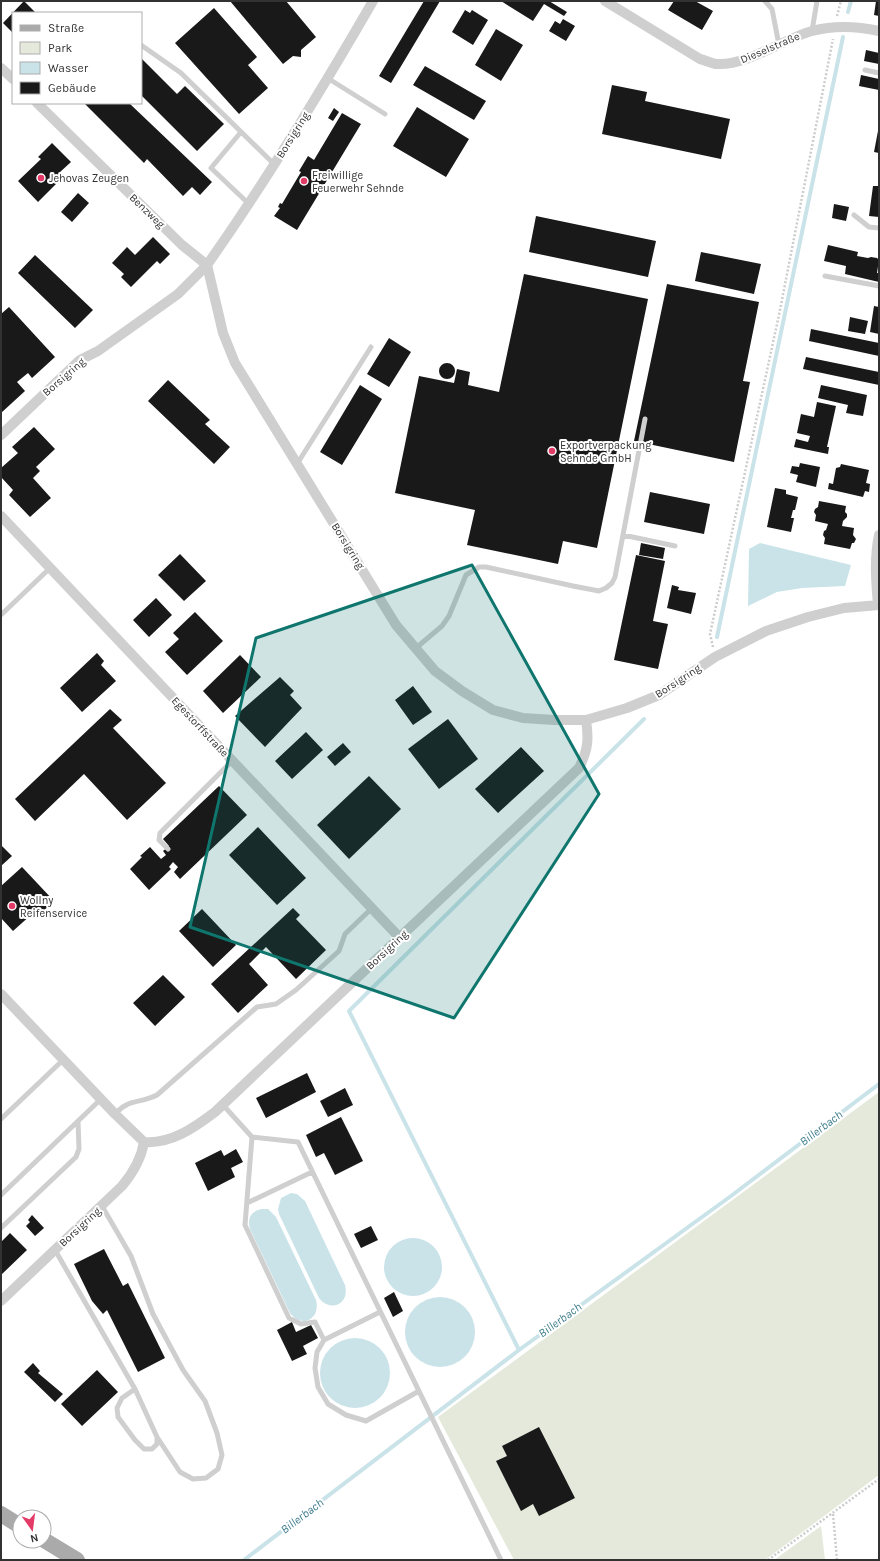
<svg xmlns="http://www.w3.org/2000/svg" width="880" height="1561" font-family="Karla,sans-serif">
<rect width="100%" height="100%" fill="#fff"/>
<path fill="#e5e9db" d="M879,1092V1475L765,1560H514L438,1417Z
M821,1526L825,1560H774Z"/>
<path fill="#c9e3e9" d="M760,543L851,565L845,586L802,588L777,592L748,606L749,549Z
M291,1193L297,1194L305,1201L345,1285C350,1304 331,1313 319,1298L279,1214L278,1209L281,1198Z
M262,1209H268L276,1217L316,1300C321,1319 302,1329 290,1313L250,1229C247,1218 251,1211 262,1209Z
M384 1267a29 29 0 1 1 58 0a29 29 0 1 1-58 0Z
M405 1332a35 35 0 1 1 70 0a35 35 0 1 1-70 0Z
M320 1373a35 35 0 1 1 70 0a35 35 0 1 1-70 0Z"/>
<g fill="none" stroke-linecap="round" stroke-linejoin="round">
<path stroke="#c9e3e9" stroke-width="4" d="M848,12L851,1
M717,637L843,37
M519,1350L349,1011L644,719
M244,1560L519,1350L731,1196L879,1084"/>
</g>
<path fill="#191919" d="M24,1L36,13H13V33L3,23Z
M230,1H286L316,37L301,50V57L293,56L283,64Z
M424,1H440L391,83L379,76Z
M501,1H549L567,12L564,16L544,4L533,21Z
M674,1H695L713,11L702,30L668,10Z
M876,1H879V16L874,15Z
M214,8L257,57L248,65L268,88L239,114L175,43Z
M465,10L470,13L472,10L488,20L473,45L452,32Z
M563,19L575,26L566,41L549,31L555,21L560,24Z
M496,29L523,45L501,81L475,65Z
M866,50L879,53V64L864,61Z
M141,58L177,94L185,86L224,124L197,151L141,95Z
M425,66L486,101L474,120L413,85Z
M861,75L879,79V90L859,86Z
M612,85L647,92L645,101L730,119L721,159L602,134Z
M84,103H129L212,182L200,195L192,187L183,196L147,159L144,163Z
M417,107L469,139L446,177L393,146Z
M334,108L339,112L333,121L328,118Z
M342,113L361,124L297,230L274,216L280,208L278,207L280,203L282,204L301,172L299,171L308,156L314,160Z
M878,131H879V153L874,152Z
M52,143L71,162L59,173L63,177L38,202L18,181L41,159L38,157Z
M873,186H879V217L869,216Z
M78,193L89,203L72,222L61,212Z
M834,204L849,207L846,221L832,218Z
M536,216L656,241L648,277L529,252Z
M153,237L170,254L160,264L157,261L131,287L121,277L124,274L112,263L127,247L135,255Z
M828,245L858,252L857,256L868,258L871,257L877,258L879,260L877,273H879V282L845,274L846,266L824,261Z
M701,252L761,264L754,294L695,281Z
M35,255L93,310L75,328L18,273Z
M524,274L648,299L597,548L563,541L558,564L467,545L475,510L395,493L419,376L454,383L457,369L470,372L468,385L499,392Z
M667,284L759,302L743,381L750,382L734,462L634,441Z
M874,306L879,307V334L870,332Z
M9,307L55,357L32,378L28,373L17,382L25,391L1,413V314Z
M850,317L868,321L865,334L848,331Z
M811,329L879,343V356L809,341Z
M389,338L411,352L389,387L367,374Z
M806,357L879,372V385L803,369Z
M439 371a8 8 0 1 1 16 0a8 8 0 1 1-16 0Z
M168,380L210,420L205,424L230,447L214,464L148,401Z
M360,385L382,399L342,465L320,452Z
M821,385L867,395L863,416L846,413L848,405L818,398Z
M817,402L836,406L827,447H829L828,454L794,447L796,439L808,442L810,436L797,433L801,414L814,417Z
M34,427L55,449L36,467L40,471L33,478L51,498L30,517L9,495L13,490L1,477V468L18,453L12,447Z
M800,463L820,467L816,487L796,482L798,475L790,473L792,466L799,467Z
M841,464L869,470L866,483L870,484L869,492L865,491L863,497L828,489L829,483L833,484L836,468L840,467Z
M775,488L786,490V494L798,497L795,510H793L791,518H794L791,532L767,527Z
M650,492L710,504L704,534L644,522Z
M819,501L846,506L845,512L847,514V517L843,521L842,526L854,528L853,535L856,539L854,543H852L850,549L824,544L825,538L823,535L824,531L826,530L828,524L815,521L816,515L814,512L815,509L818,507Z
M641,543L665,548L663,559L639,555Z
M180,554L206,581L184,601L158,575Z
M636,555L665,561L653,621L668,624L658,669L614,660Z
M672,585L679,587L678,590L696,593L691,614L667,608Z
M156,598L172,615L149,637L133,620Z
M195,612L223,641L187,675L165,652L179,639L173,633Z
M97,653L104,661L101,665L116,681L82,712L60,688Z
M240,655L261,677L223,713L203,691Z
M280,677L294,691L290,695L302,708L265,747L235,716Z
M413,686L432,712L413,725L395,700Z
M110,709L122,720L113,728L166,783L127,820L84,774L35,821L15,799Z
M448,719L478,759L439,789L408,749Z
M306,732L323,750L292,779L275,761Z
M343,743L351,752L335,766L327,757Z
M521,747L544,771L498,813L475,789Z
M369,776L401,809L349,859L317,825Z
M219,786L247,815L180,879L174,872L178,867L173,862L169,867L171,869L149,890L130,869L142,857L140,856L150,847L161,859L166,855L163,851L169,846L163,839Z
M258,827L306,878L277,905L229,855Z
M1,845L12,856L1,866Z
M22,867L54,901L40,914H32L13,931L1,918V886Z
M293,908L300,915L296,919L326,950L296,979L266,947L249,964L268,985L238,1013L211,984Z
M202,909L236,945L213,967L179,931Z
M163,975L185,997L155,1026L133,1003Z
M307,1073L316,1092L266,1118L256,1098Z
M345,1088L353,1105L328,1117L320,1101Z
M341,1117L363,1161L335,1175L324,1153L316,1157L306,1135Z
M236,1149L243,1162L231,1168L235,1177L208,1191L195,1163L221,1150L224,1156Z
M32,1215L44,1228L35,1236L26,1226L30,1222L28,1220Z
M371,1226L378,1240L361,1248L354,1234Z
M10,1233L27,1250L1,1275V1242Z
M104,1249L123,1286L128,1283L165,1358L138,1372L107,1310L103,1314L92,1301L74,1264Z
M394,1292L403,1311L393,1317L384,1298Z
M292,1322L296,1332L311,1325L318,1338L303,1346L307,1354L292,1361L277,1330Z
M33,1363L40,1371L38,1373L63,1394L55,1402L24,1372Z
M97,1370L118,1392L82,1426L61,1404Z
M539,1427L575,1498L539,1516L533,1504L521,1511L496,1461L507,1456L502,1446Z"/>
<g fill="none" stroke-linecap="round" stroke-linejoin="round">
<path stroke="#ccc" stroke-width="2.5" stroke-dasharray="2 2" stroke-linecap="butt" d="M837,16L841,1
M713,647L710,634L779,315L833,39
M833,1514L837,1560
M768,1560L879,1479"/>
<path stroke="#cfcfcf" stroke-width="5" d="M765,1L772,9L779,45
M812,31L817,1
M141,45L181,73L275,165
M865,70L879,73
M329,79L385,114
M241,132L211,168L249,204
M854,215L869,227L879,228
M825,276L879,286
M297,464L371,347
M623,535L675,546
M2,614L50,568
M416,648L442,626L449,616L466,575L479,567H486L573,586L599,591L606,588L612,583L615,577L645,419
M168,849L159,840L160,833L232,761
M223,1105L252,1137L298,1142L501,1560
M115,1114C129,1098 140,1104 157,1095L257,1007L276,1004L296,990L339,951L345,934L371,909
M1,1119L63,1060
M252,1137L245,1225L289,1318L301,1324L315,1322L324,1340
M1,1195L78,1121
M247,1203L312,1172
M102,1206L131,1256L153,1314L183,1370L205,1401L217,1433L222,1455L218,1469L206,1478L193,1479L180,1472L157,1437
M1,1228L76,1157L79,1149L78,1121L101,1099
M55,1250L135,1389L157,1437V1444L152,1449H144L135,1440L118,1417L117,1408L122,1398L135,1389
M380,1312L324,1340L317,1352L315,1368L318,1387L328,1404L346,1415L366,1421L419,1391"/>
<path stroke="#cfcfcf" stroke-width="10" d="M373,1C321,91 267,180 207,265L223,333L235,363L396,625L435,671L462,691L493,710L523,718L554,720H586L627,708L659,695L715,657L766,631L808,617L844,608L879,605
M605,1L700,59C705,60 712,64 717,64C747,66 783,39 812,31C835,25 856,26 879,31
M1,68L13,79
M1,435L80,360L98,351L178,294L207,265L182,245L37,103
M1,516L400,938
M878,605C876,581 874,559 879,535
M1,994L115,1114L144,1142C171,1144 194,1128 215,1112L579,768C588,750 589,739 586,720
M1,1301L122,1186C133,1173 141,1160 144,1142"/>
<path stroke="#aaa" stroke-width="16" d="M1,1514L20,1526
M44,1540L77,1560"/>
</g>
<path fill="#0f766e" fill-opacity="0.2" stroke="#0f766e" stroke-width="3" stroke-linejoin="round" d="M472,565L599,794L454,1018L190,927L256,638Z"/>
<g fill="#e33b67" stroke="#fff" stroke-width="1.5">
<circle cx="41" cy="178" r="4"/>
<circle cx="304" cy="181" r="4"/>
<circle cx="552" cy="451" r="4"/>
<circle cx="12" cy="906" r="4"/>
</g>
<g text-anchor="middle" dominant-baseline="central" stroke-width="4" stroke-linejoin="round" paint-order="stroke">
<g font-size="11" fill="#323232" stroke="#fff">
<text transform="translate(770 48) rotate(-23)">Dieselstraße</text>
<text transform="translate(293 135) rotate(-58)">Borsigring</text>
<text transform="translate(147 211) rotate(44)">Benzweg</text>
<text transform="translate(64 377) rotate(-41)">Borsigring</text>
<text transform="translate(348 546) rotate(58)">Borsigring</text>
<text transform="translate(678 681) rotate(-33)">Borsigring</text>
<text transform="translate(200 727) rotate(47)">Egestorffstraße</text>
<text transform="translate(387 950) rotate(-43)">Borsigring</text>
<text transform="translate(80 1227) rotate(-43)">Borsigring</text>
</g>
<g font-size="11" fill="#323232" stroke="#fff" text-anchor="start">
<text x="312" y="175">Freiwillige<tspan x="312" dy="13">Feuerwehr Sehnde</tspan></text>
<text x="49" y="178">Jehovas Zeugen</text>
<text x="560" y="445">Exportverpackung<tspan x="560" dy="13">Sehnde GmbH</tspan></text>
<text x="20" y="900">Wollny<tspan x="20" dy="13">Reifenservice</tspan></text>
</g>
<g font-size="12" font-style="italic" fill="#3e7e8e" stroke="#fff">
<text transform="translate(821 1128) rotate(-37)">Billerbach</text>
<text transform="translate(560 1320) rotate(-36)">Billerbach</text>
<text transform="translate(302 1516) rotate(-37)">Billerbach</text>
</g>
</g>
<rect width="880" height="1561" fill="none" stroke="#323232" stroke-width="4"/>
<rect x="12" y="12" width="130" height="92" fill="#ffffff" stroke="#adadad"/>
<rect x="20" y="25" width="20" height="6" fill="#aaaaaa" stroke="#adadad"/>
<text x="48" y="32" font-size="12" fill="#323232">Straße</text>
<rect x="20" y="42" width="20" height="12" fill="#e5e9db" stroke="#adadad"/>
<text x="48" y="52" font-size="12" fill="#323232">Park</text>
<rect x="20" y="62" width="20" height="12" fill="#c9e3e9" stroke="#adadad"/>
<text x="48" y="72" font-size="12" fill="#323232">Wasser</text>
<rect x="20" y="82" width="20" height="12" fill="#191919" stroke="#adadad"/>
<text x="48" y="92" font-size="12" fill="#323232">Gebäude</text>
<g transform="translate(32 1529) rotate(166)"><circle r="19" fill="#ffffff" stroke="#adadad"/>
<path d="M0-3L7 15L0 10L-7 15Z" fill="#e33b67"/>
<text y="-6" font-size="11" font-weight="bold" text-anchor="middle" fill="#323232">N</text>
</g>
</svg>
